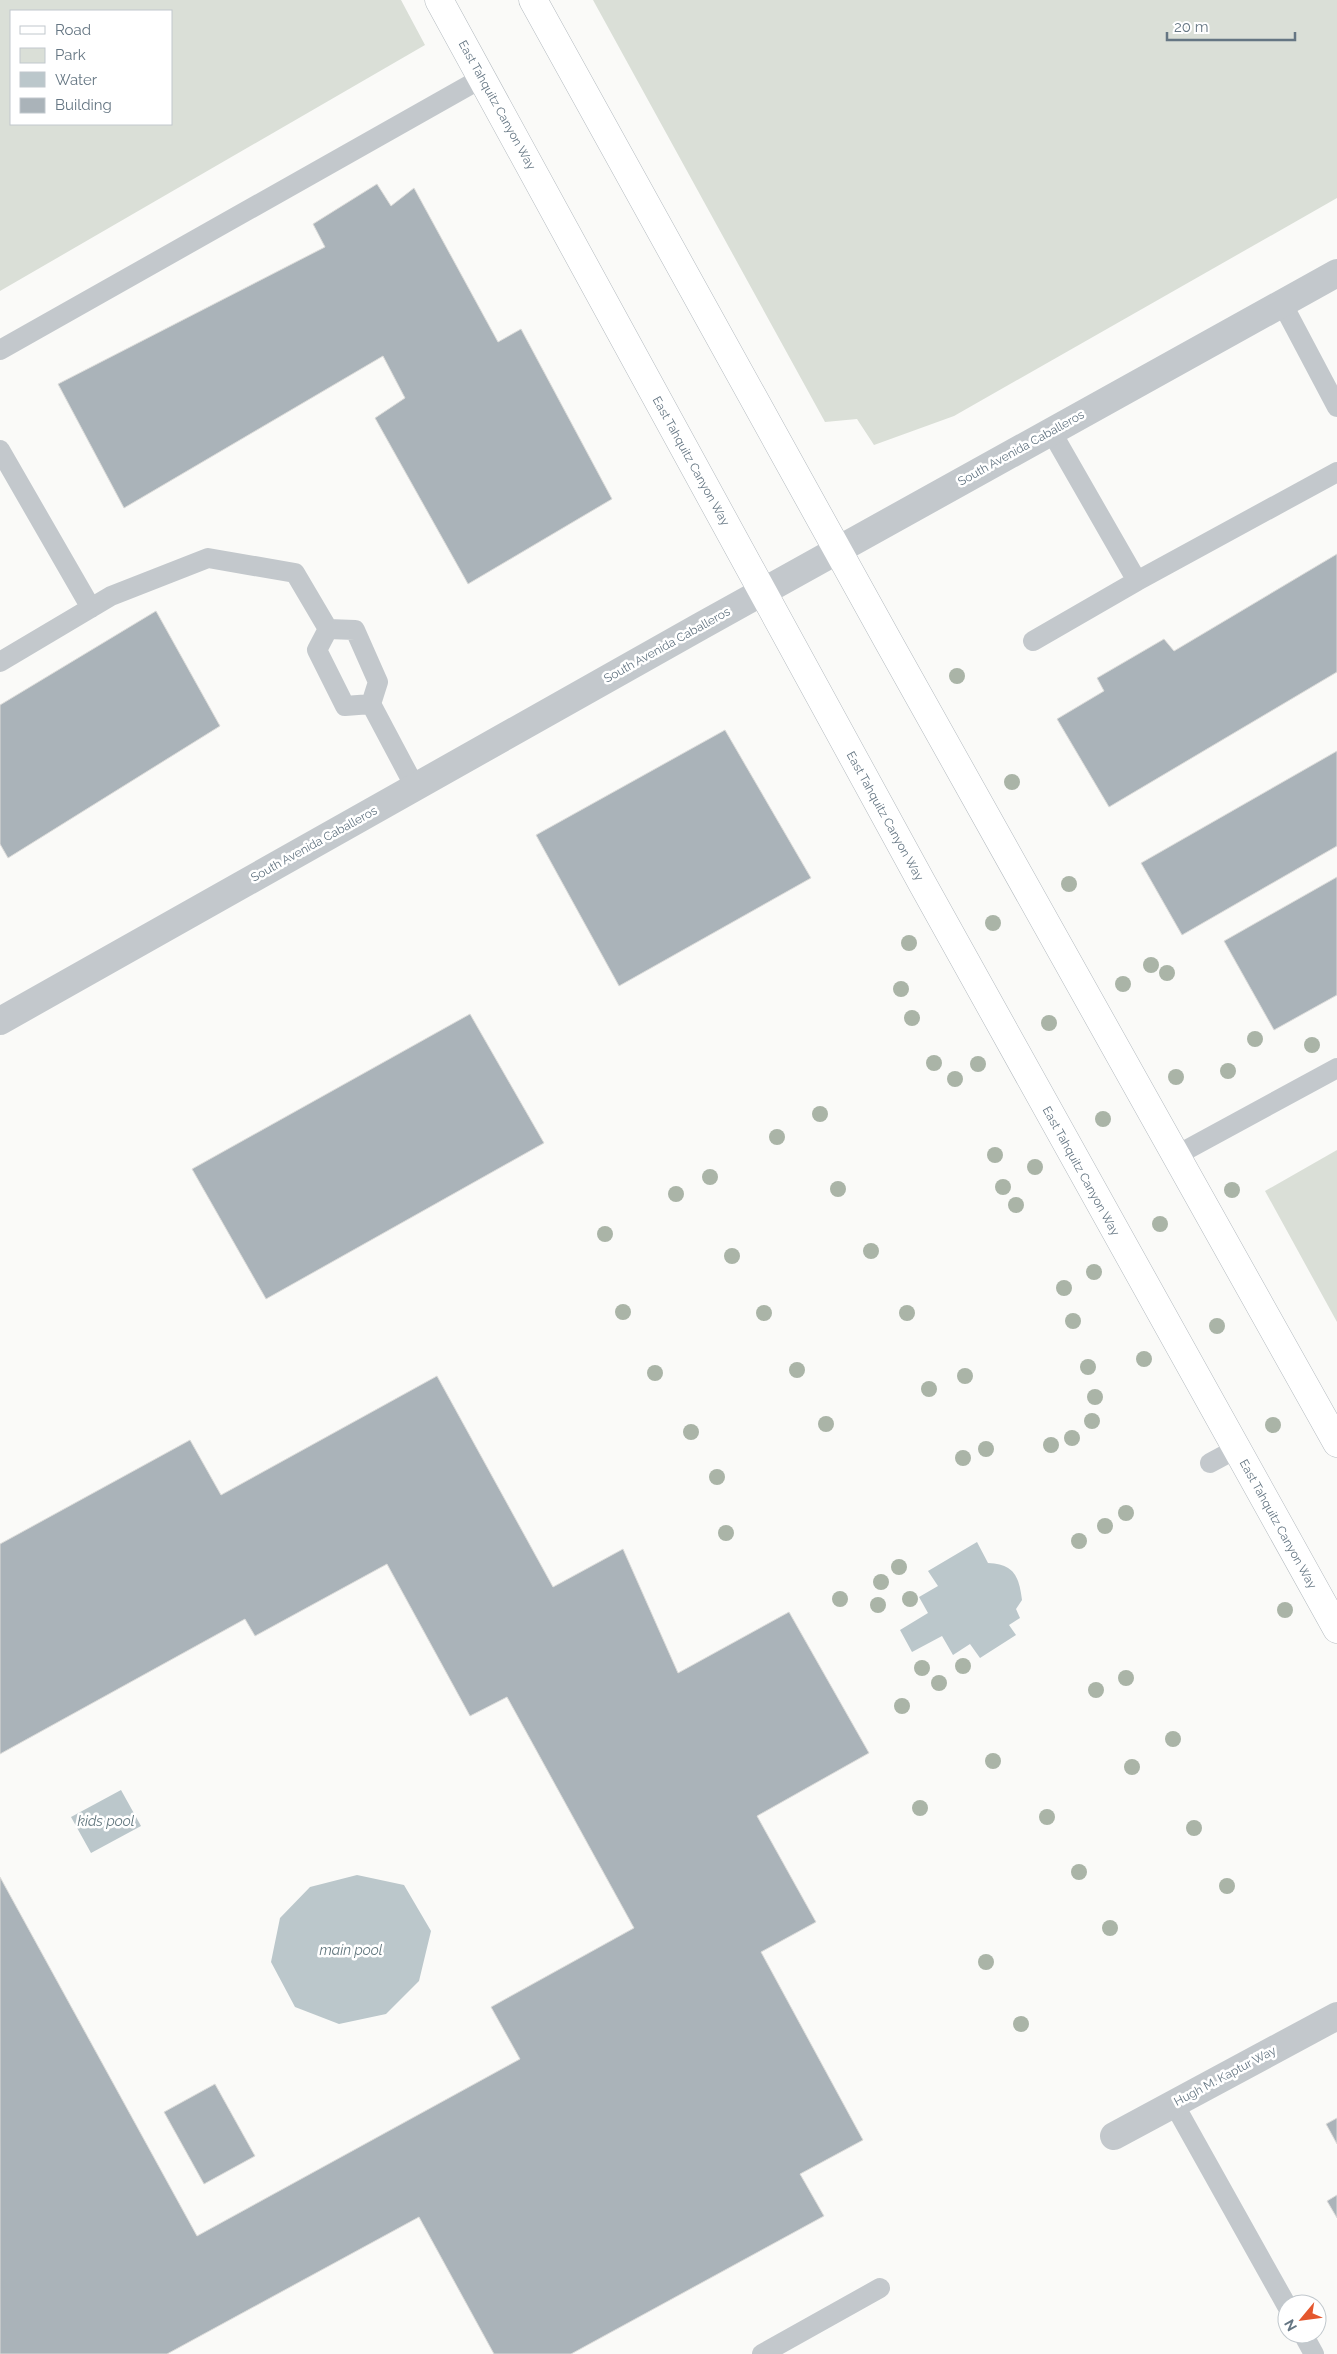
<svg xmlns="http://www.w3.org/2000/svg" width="1337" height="2354" font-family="Raleway,sans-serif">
<rect width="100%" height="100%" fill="#fafaf8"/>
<path fill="#dadfd7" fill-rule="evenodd" d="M0,0H401L425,45L0,291ZM11,11H171V124H11Z
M593,0H1337V198L954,416L874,445L857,419L825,422Z
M1337,1150V1322L1265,1191Z"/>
<path fill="#bbc7cb" d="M977,1542L988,1563C1014,1564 1019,1576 1022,1600L1016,1609L1020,1618L1009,1625L1016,1635L980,1658L970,1644L953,1655L942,1636L912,1652L900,1630L928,1613L919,1597L938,1586L928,1571Z
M121,1790L141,1826L91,1853L71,1817Z
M357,1875L404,1885L431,1931L419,1981L386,2014L339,2024L295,2007L271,1962L280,1918L310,1887Z"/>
<path fill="#aab3b9" stroke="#dcdcda" d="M377,184L391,206L414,188L498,342L521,329L612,499L468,584L375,418L405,398L383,356L124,508L58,384L325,247L313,224Z
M1337,554V672L1109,807L1057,719L1104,691L1097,678L1164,639L1174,651Z
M156,611L220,726L8,858L0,844V705Z
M725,730L811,878L619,986L536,835Z
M1337,751V846L1182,935L1141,863Z
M1337,877V995L1274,1030L1224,941Z
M470,1014L544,1143L266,1299L192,1169Z
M437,1376L553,1587L623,1549L678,1673L789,1612L869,1753L757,1816L816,1922L761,1952L863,2140L800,2174L824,2216L571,2354H494L419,2217L167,2354H0V1877L197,2236L520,2059L491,2007L634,1928L507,1697L470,1716L387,1564L255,1636L245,1619L0,1754V1544L190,1440L221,1495Z
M215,2084L255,2156L204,2184L164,2112Z
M1337,2118V2144L1326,2124Z
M1337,2195V2218L1327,2201Z"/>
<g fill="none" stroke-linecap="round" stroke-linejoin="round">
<defs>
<path id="secondary" d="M439,0L922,883L1337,1629
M533,0L888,641L1337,1443"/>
</defs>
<use href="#secondary" stroke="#b3babf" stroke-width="29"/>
<path stroke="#c3c8cc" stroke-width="20" d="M1282,303L1337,407
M0,350L482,78
M1051,431L1137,581L1337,472
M0,450L91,608
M1033,641L1137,581
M0,662L111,596L208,558L295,573L328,629
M371,704L345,706L317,650L328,629L355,630L378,682L371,704L415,787
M1177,1155L1337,1068
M1210,1463L1236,1449
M1174,2104L1287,2306
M1303,2334L1314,2354
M762,2354L880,2288"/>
<path stroke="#c3c8cc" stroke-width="28" d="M1114,2136L1337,2016"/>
<path stroke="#c3c8cc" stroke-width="28" d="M0,1021L701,626L1337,273"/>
<use href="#secondary" stroke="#fff" stroke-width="28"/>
</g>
<g fill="#aab4a7">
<circle cx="957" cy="676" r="8"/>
<circle cx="1012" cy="782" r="8"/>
<circle cx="1069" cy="884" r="8"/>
<circle cx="993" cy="923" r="8"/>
<circle cx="909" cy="943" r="8"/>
<circle cx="1151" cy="965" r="8"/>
<circle cx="1167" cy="973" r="8"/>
<circle cx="1123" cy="984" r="8"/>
<circle cx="901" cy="989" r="8"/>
<circle cx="912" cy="1018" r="8"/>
<circle cx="1049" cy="1023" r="8"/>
<circle cx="1255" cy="1039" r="8"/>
<circle cx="1312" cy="1045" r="8"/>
<circle cx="934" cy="1063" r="8"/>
<circle cx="978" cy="1064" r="8"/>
<circle cx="1228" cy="1071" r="8"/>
<circle cx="1176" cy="1077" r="8"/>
<circle cx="955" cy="1079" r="8"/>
<circle cx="820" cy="1114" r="8"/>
<circle cx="1103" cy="1119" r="8"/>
<circle cx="777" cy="1137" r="8"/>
<circle cx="995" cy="1155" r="8"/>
<circle cx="1035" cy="1167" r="8"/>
<circle cx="710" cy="1177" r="8"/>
<circle cx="1003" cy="1187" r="8"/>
<circle cx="838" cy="1189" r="8"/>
<circle cx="1232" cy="1190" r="8"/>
<circle cx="676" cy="1194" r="8"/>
<circle cx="1016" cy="1205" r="8"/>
<circle cx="1160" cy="1224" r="8"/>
<circle cx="605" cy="1234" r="8"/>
<circle cx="871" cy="1251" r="8"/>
<circle cx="732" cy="1256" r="8"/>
<circle cx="1094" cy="1272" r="8"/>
<circle cx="1064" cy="1288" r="8"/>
<circle cx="623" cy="1312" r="8"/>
<circle cx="764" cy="1313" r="8"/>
<circle cx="907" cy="1313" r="8"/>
<circle cx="1073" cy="1321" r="8"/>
<circle cx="1217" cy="1326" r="8"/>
<circle cx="1144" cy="1359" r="8"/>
<circle cx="1088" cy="1367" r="8"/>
<circle cx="797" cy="1370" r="8"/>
<circle cx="655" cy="1373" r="8"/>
<circle cx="965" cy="1376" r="8"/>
<circle cx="929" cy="1389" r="8"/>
<circle cx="1095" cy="1397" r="8"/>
<circle cx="1092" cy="1421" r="8"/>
<circle cx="826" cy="1424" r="8"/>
<circle cx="1273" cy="1425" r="8"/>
<circle cx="691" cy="1432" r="8"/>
<circle cx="1072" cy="1438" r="8"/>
<circle cx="1051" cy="1445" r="8"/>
<circle cx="986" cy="1449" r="8"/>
<circle cx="963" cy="1458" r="8"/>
<circle cx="717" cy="1477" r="8"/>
<circle cx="1126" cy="1513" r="8"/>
<circle cx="1105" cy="1526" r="8"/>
<circle cx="726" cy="1533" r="8"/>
<circle cx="1079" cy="1541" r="8"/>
<circle cx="899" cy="1567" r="8"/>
<circle cx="881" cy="1582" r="8"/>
<circle cx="840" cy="1599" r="8"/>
<circle cx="910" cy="1599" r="8"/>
<circle cx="878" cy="1605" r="8"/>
<circle cx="1285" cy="1610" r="8"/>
<circle cx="963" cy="1666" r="8"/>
<circle cx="922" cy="1668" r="8"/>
<circle cx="1126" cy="1678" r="8"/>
<circle cx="939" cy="1683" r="8"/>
<circle cx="1096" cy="1690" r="8"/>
<circle cx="902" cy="1706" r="8"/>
<circle cx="1173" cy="1739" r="8"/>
<circle cx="993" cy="1761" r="8"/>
<circle cx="1132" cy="1767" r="8"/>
<circle cx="920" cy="1808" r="8"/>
<circle cx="1047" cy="1817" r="8"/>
<circle cx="1194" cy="1828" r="8"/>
<circle cx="1079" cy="1872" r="8"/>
<circle cx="1227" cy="1886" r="8"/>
<circle cx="1110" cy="1928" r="8"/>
<circle cx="986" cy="1962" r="8"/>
<circle cx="1021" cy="2024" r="8"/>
</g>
<g text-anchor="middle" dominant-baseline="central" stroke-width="5" stroke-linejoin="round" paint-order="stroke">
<g font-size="12" fill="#657683" stroke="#fff">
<text transform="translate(497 105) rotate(61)">East Tahquitz Canyon Way</text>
<text transform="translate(1021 448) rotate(-29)">South Avenida Caballeros</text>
<text transform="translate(691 461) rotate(61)">East Tahquitz Canyon Way</text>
<text transform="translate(667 645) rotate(-29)">South Avenida Caballeros</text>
<text transform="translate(885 816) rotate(61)">East Tahquitz Canyon Way</text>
<text transform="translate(314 844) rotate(-29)">South Avenida Caballeros</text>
<text transform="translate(1081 1171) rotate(61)">East Tahquitz Canyon Way</text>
<text transform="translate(1278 1524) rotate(61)">East Tahquitz Canyon Way</text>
<text transform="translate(1225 2076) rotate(-28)">Hugh M. Kaptur Way</text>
</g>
<g font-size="14" font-style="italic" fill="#60757c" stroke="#fff">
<text x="106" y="1821">kids pool</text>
<text x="351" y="1950">main pool</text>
</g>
</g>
<rect x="10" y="10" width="162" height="115" fill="#ffffff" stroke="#c1c8cd"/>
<rect x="20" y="26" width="25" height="8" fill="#ffffff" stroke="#c1c8cd"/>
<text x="55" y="35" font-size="15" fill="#657683">Road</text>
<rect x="20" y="48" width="25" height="15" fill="#dadfd7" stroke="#c1c8cd"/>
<text x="55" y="60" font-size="15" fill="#657683">Park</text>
<rect x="20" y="72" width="25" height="15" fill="#bbc7cb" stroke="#c1c8cd"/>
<text x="55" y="85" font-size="15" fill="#657683">Water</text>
<rect x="20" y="98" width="25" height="15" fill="#aab3b9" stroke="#c1c8cd"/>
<text x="55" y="110" font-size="15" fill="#657683">Building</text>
<g transform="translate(1302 2319) rotate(241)"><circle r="24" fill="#ffffff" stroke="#c1c8cd"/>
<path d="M0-4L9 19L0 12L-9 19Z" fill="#e4572e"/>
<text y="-8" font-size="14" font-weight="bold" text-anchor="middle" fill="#657683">N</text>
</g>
<path d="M1167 32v8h128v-8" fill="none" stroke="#657683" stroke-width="2.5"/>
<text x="1174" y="32" font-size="15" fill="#657683" stroke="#ffffff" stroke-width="4" paint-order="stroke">20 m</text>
</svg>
